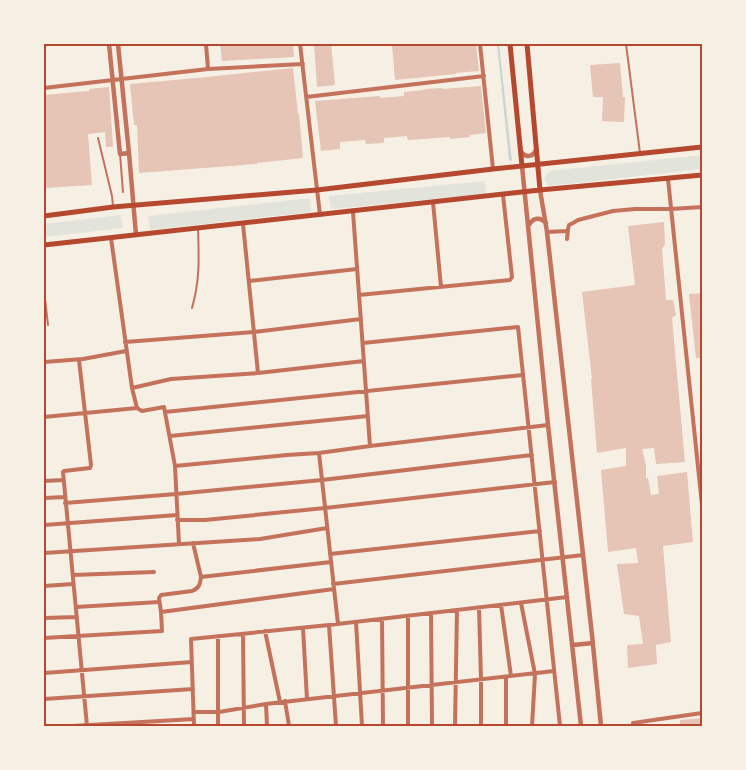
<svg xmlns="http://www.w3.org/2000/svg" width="746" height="770" font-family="'IBM Plex Sans',sans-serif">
<rect width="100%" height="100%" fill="#f6efe4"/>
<path fill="#e2e4dc" d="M702,155V169L549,186C543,182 543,175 550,171Z
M485,181L486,194L331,209L329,196Z
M310,198L311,212L150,230L148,216Z
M121,215L123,228L44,237V224Z"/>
<path fill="#c9d6d2" d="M497,44H499L512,161L509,160Z"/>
<path fill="#e6c5b7" d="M220,44H293L294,57L222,61Z
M314,44H331L335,85L317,87Z
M392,44H476L479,71L456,73V74L395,80Z
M620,63L623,97H625L624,122L602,121L603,97H593L590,65Z
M293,68L298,114H299L303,158L257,163V164L139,173L137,125H134L130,84L197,78Z
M481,86L486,133L470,135V137L450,139V137L408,140L407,136L384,138V143L366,144L365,140L340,142V149L321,151L315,101L380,96V98L404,96V92L424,90V89L442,88V89Z
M109,87L113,147H106L105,132L88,134L92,185L44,188V143L45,142L44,129V95L89,91V89Z
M664,222L665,244L662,249L666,300H673L676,315L672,318L685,462L656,464L654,448L642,449L646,465V478H648L651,495L659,494L657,476L687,472L693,542L663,546L671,642L656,645L657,664L628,668L627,645L643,644L639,616L624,614L617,564L638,563L636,548L608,552L601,470L626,466V448L597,453L591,379H592L582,292L635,285L628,226Z
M702,293V358H696L689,294Z
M702,718V726H680V720Z"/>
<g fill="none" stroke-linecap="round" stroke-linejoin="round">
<path stroke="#c5725c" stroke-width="2" d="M626,44L640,153
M98,138L112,196L113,206
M120,154L123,192
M44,290L48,325
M192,308C200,280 199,258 198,228"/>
<path stroke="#c5725c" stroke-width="4" d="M206,44L208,69
M300,44L320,215
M480,44L493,169
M44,88L208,69L303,64
M306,97L484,76
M668,179L702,505
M433,202L441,287
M353,212L370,446
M243,224L258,373
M547,232L567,231
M111,238L132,388L137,408L142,411L164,407L175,466L179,544
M567,239L568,229L569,225L573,223L578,220L613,211L635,209H671L702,207
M249,281L357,269
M359,295L510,280L512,277L503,195
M125,342L254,332L361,319
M363,343L518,327L560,726
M79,360L91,465L90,468L64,471L63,472L87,726
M44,362L83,359L126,351
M132,388L171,379L258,373L364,361
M165,412L523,375
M44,417L137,408
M170,436L368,416
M319,453L338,624
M175,466L287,455L319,453L370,446L548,425
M44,481L63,480
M44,498L65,497
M65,503L176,494L322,480L532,455
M177,520H205L325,508L555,482
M44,525L177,515
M193,543L201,577L331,562
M44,553L260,539L327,528
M330,554L540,531
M73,575L154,572
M201,577C200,585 199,588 192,591L161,595L159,598L161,612L334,589
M333,584L583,555
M44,586L73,584
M521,603L535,674L532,726
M501,605L511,676
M76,607L159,602
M479,608L481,679V726
M431,613L432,726
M408,616V726
M44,618L77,617
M382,619L383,726
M356,622L362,726
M329,625L336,726
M303,628L307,699
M265,631L280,702
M243,634L244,726
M218,636V726
M44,638L162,631L161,612
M44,673L192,662
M44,699L193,689
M285,701L289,726
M266,704L267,726
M194,712H219L266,704L554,671
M633,723L702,713
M72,726L194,719
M194,726L191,639L329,625L567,597
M455,726L457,610
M506,726V677"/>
<path stroke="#c5725c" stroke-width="4.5" d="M109,44L120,154L129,153
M118,44L129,153L136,235
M521,152C526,158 533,157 536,150
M522,166L548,425L581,726
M540,190L547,232L592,635L601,726
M529,225C533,218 540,216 546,223
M573,645L593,643"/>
<path stroke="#b5482f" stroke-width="5" d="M510,44L522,166
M527,44L540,190
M44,216L113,207L317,190L493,169L702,147
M44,245L540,190L702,175"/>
</g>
<rect width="746" height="770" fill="none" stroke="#f6efe4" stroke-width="90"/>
<rect x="45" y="45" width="656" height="680" fill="none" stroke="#b5482f" stroke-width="2"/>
</svg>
